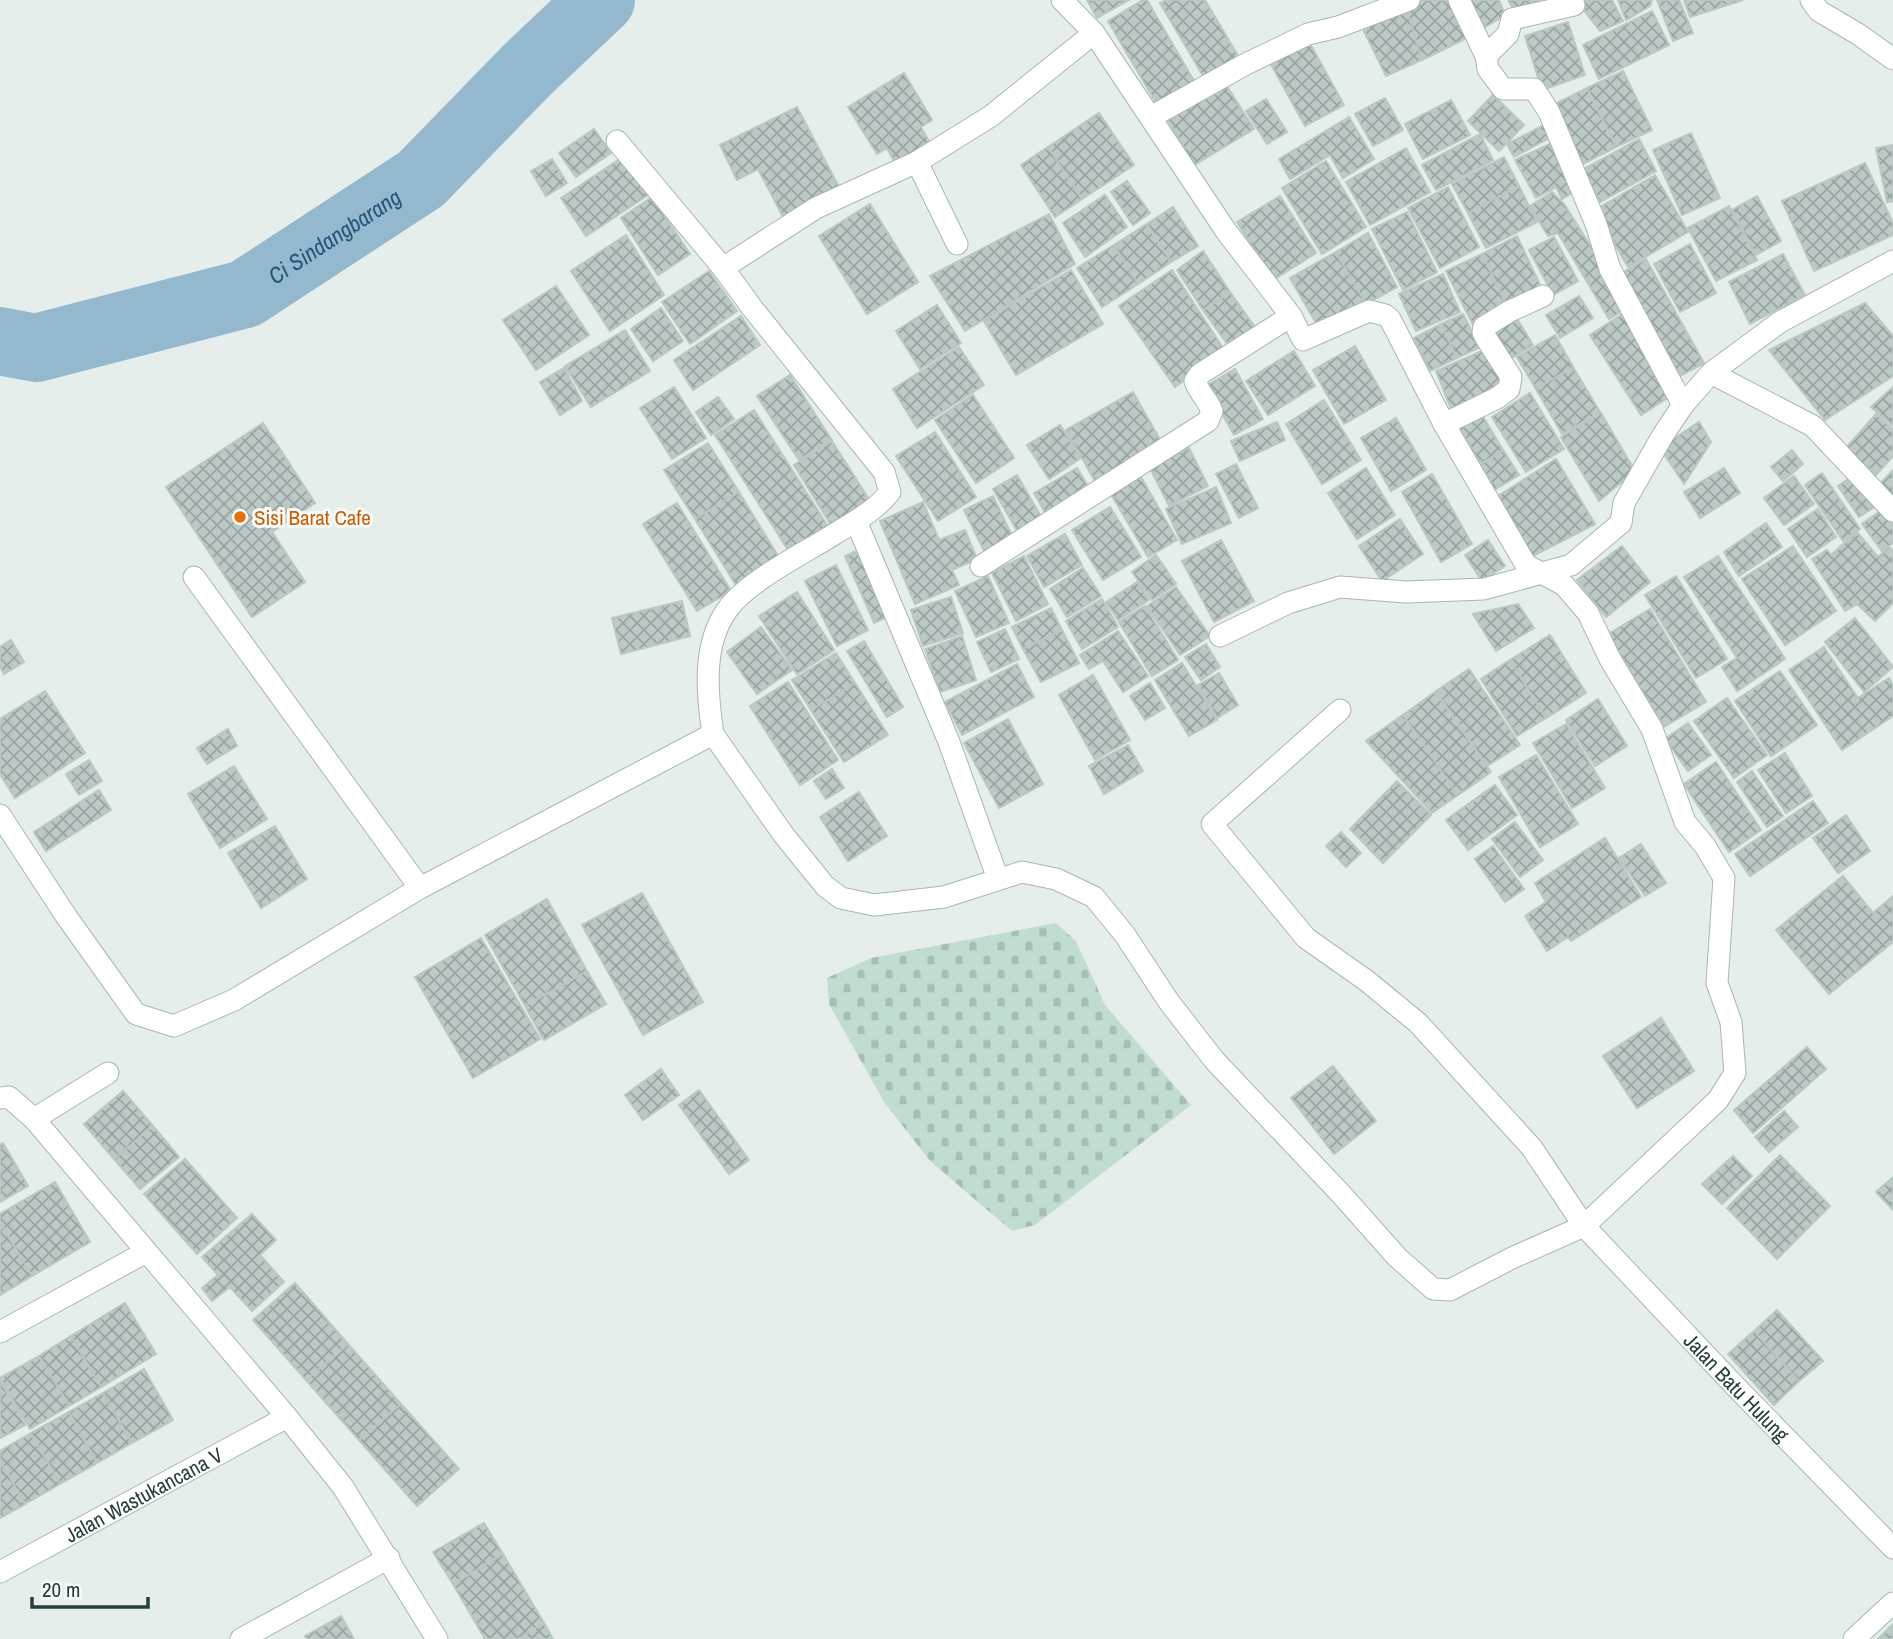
<svg xmlns="http://www.w3.org/2000/svg" width="1893" height="1639" font-family="'Archivo Narrow',sans-serif">
<defs>
<pattern id="cemetery-stones" width="16" height="16" patternUnits="userSpaceOnUse" patternTransform="scale(1.75)"><rect width="16" height="16" fill="#c1ddcf"/><path d="M2 7V4a2 2 0 0 1 4 0v3zM10 15v-3a2 2 0 0 1 4 0v3z" fill="#a6bfb3"/></pattern>
<pattern id="building-cross-hatch" width="8" height="8" patternUnits="userSpaceOnUse" patternTransform="scale(1.75)"><rect width="8" height="8" fill="#bcc9c6"/><path d="M0 0l8 8M0 8l8-8" fill="none" stroke="#99a5a2"/></pattern>
</defs>
<rect width="100%" height="100%" fill="#e6eeec"/>
<path fill="url(#cemetery-stones)" d="M1056,923L1076,941L1105,1005L1191,1105L1035,1225L1012,1231L930,1161L884,1102L829,1004L827,978L871,958Z"/>
<g fill="none" stroke-linecap="round" stroke-linejoin="round">
<path stroke="#94b8ce" stroke-width="68" id="s1" d="M0,341L36,348L245,294L421,179L528,69L601,0"/>
</g>
<path fill="url(#building-cross-hatch)" stroke="#b9c7c5" stroke-width="2" d="M1087,0H1129L1097,18Z
M1143,0H1147L1194,81L1156,103L1108,21Z
M1166,0H1205L1241,61L1206,81L1160,3Z
M1420,0H1454L1469,37L1422,60L1406,7Z
M1462,0H1499L1505,15L1477,32Z
M1508,0H1540L1515,12Z
M1576,0H1612L1623,21L1600,31Z
M1618,0H1652L1650,6L1626,20Z
M1657,0H1679L1693,33L1673,41Z
M1684,0H1743L1690,17Z
M1406,7L1422,60L1386,76L1362,27Z
M1652,11L1669,45L1599,79L1583,45Z
M1568,22L1585,75L1542,90L1525,36Z
M1308,40L1344,105L1305,126L1269,61Z
M1623,71L1652,130L1616,147L1587,88Z
M904,73L932,120L921,127L931,145L896,165L887,148L877,154L848,107Z
M1223,80L1254,129L1194,165L1163,112Z
M1587,88L1616,147L1581,165L1551,106Z
M1493,95L1524,125L1499,151L1468,121Z
M1385,98L1403,130L1373,146L1355,114Z
M1266,99L1287,132L1267,144L1246,111Z
M1451,100L1470,135L1423,159L1405,124Z
M797,107L839,187L783,217L758,169L737,180L720,145Z
M1099,113L1134,165L1082,199L1048,147Z
M1349,117L1374,159L1343,178L1330,155L1290,179L1279,159Z
M1546,124L1551,137L1514,157L1507,144Z
M594,129L611,153L576,177L559,153Z
M1691,133L1720,198L1682,215L1653,150Z
M1480,134L1493,160L1436,190L1422,165Z
M1639,139L1656,171L1600,202L1582,170Z
M1550,144L1575,191L1562,199L1556,187L1536,198L1515,160Z
M1893,145V201L1887,202L1876,148Z
M1048,147L1082,199L1055,217L1021,165Z
M1406,148L1430,192L1370,225L1346,182Z
M623,157L648,195L586,236L561,198Z
M1504,157L1519,186L1468,213L1452,184Z
M552,159L567,183L546,196L531,171Z
M1326,161L1366,227L1322,254L1282,188Z
M1865,163L1893,223V235L1814,271L1782,201Z
M1655,175L1688,232L1628,267L1595,210Z
M1127,181L1150,213L1133,225L1111,192Z
M1519,186L1537,222L1486,248L1468,213Z
M1448,187L1479,247L1440,268L1408,208Z
M1552,192L1564,204L1629,307L1609,319L1558,233L1548,236L1530,206Z
M1105,195L1127,227L1085,257L1063,223Z
M1280,196L1316,253L1273,280L1237,222Z
M1757,196L1781,241L1756,255L1732,210Z
M652,197L690,254L658,275L621,218Z
M870,204L918,282L867,314L819,236Z
M1729,206L1757,260L1716,281L1688,228Z
M1173,207L1198,246L1171,262L1147,224Z
M1407,212L1437,272L1403,290L1372,229Z
M1049,214L1075,264L965,331L930,276Z
M1147,224L1171,262L1138,284L1114,245Z
M1368,233L1397,287L1366,304L1336,252Z
M626,235L664,295L610,331L571,271Z
M1517,236L1543,291L1508,308L1482,254Z
M1554,237L1578,281L1553,295L1529,250Z
M1690,244L1716,293L1680,312L1654,264Z
M1114,245L1138,284L1102,307L1077,268Z
M1203,251L1230,292L1203,310L1177,270Z
M1336,252L1366,304L1320,330L1290,278Z
M1482,254L1508,308L1473,325L1446,271Z
M1783,254L1805,295L1750,324L1729,282Z
M1646,259L1704,363L1673,380L1615,277Z
M1071,270L1103,324L1016,375L984,321Z
M1172,270L1225,351L1175,387L1119,306Z
M709,271L737,311L690,344L662,302Z
M1443,274L1460,312L1416,331L1399,294Z
M556,286L589,335L536,370L503,320Z
M1230,292L1257,330L1230,348L1203,310Z
M1579,296L1593,318L1560,338L1546,315Z
M1865,303L1893,336V376L1825,420L1769,350Z
M937,305L961,343L920,369L896,331Z
M661,308L683,341L653,361L631,329Z
M1624,313L1675,393L1641,415L1590,335Z
M1463,314L1480,347L1457,358L1441,324Z
M741,316L760,345L693,390L674,360Z
M1516,317L1533,345L1508,360L1491,331Z
M1441,324L1457,358L1430,371L1414,338Z
M625,330L650,371L591,407L565,366Z
M1555,335L1573,367L1536,389L1517,357Z
M1355,346L1386,400L1344,424L1313,370Z
M959,347L984,385L917,428L893,389Z
M1491,347L1508,387L1452,411L1436,371Z
M1294,351L1315,386L1268,415L1246,381Z
M1573,367L1600,412L1562,434L1536,389Z
M564,368L582,401L560,415L540,382Z
M1235,369L1263,419L1234,435L1206,386Z
M790,375L831,439L799,460L757,396Z
M674,387L706,438L672,459L640,408Z
M1893,387V424L1892,425L1871,407Z
M1133,392L1163,445L1096,483L1066,430Z
M1530,393L1564,449L1526,472L1492,417Z
M973,395L1014,458L976,483L935,420Z
M718,397L734,419L711,435L696,412Z
M1324,400L1361,460L1322,484L1286,424Z
M754,410L829,528L790,553L715,435Z
M1479,410L1503,450L1481,464L1457,425Z
M1601,413L1635,471L1599,501L1561,437Z
M1876,414L1893,429V456L1876,475L1846,448Z
M1396,418L1426,470L1391,491L1361,438Z
M1277,422L1285,440L1240,461L1231,441Z
M1699,422L1711,442L1684,484L1660,448Z
M263,423L315,503L272,532L305,582L252,617L166,487Z
M1060,425L1081,458L1049,479L1027,445Z
M935,432L976,497L938,521L896,456Z
M832,441L870,501L831,525L794,465Z
M708,443L739,492L695,519L664,470Z
M1189,448L1208,486L1169,506L1150,468Z
M1503,450L1519,475L1494,490L1481,464Z
M1792,450L1803,464L1783,481L1771,467Z
M1556,459L1595,524L1533,556L1498,496Z
M1236,464L1258,508L1239,518L1216,474Z
M1077,468L1091,491L1048,518L1034,493Z
M1366,468L1395,515L1357,539L1328,493Z
M1724,468L1740,493L1700,518L1684,492Z
M1893,470V504L1876,488Z
M1822,473L1860,529L1843,541L1805,485Z
M1432,474L1472,544L1441,562L1402,492Z
M1017,475L1043,520L1019,534L993,489Z
M1794,476L1814,504L1784,525L1764,498Z
M1853,476L1873,508L1859,517L1838,486Z
M1141,477L1177,540L1148,557L1111,494Z
M1216,487L1231,523L1182,544L1166,509Z
M739,492L781,561L737,587L695,519Z
M993,496L1014,540L985,553L964,510Z
M923,502L939,540L965,530L977,559L952,570L959,585L915,604L880,521Z
M677,503L731,591L697,611L643,524Z
M1110,507L1141,557L1103,580L1072,530Z
M1884,508L1893,522V543L1882,551L1862,524Z
M1818,509L1836,537L1807,557L1788,529Z
M1400,519L1423,554L1382,581L1359,546Z
M1766,523L1782,547L1739,576L1724,552Z
M1857,532L1878,557L1889,547L1893,551V603L1875,621L1857,604L1845,611L1812,559L1827,550L1831,555Z
M1065,534L1082,565L1044,587L1027,556Z
M1221,540L1254,601L1214,622L1182,561Z
M1488,540L1505,566L1482,581L1465,555Z
M1622,546L1650,582L1606,617L1577,580Z
M1793,546L1836,611L1785,645L1742,579Z
M861,549L890,616L874,623L845,556Z
M1156,555L1176,584L1152,600L1132,572Z
M1024,556L1048,604L1016,621L992,573Z
M1718,556L1785,659L1737,691L1722,667L1737,658L1684,577Z
M836,565L868,630L837,646L805,581Z
M1083,568L1101,596L1067,617L1050,589Z
M988,576L1009,623L976,637L955,591Z
M1676,576L1727,659L1696,678L1645,595Z
M1137,582L1149,600L1118,620L1106,602Z
M1176,587L1210,636L1180,655L1147,606Z
M797,592L834,650L797,674L759,616Z
M951,597L963,633L923,646L911,610Z
M1102,599L1118,627L1082,649L1066,621Z
M682,601L690,636L621,654L612,618Z
M1518,604L1534,628L1496,651L1473,614Z
M1145,606L1178,660L1152,676L1119,622Z
M1051,608L1062,630L1023,649L1012,627Z
M1650,609L1706,702L1664,727L1608,634Z
M1855,618L1893,667L1864,692L1825,642Z
M761,627L792,670L757,694L727,652Z
M1005,629L1019,659L991,672L977,642Z
M1062,630L1079,663L1041,682L1023,649Z
M1118,631L1148,676L1123,692L1103,661L1089,669L1080,655Z
M1550,635L1586,693L1546,718L1510,660Z
M962,636L976,680L940,692L925,649Z
M11,640L24,662L4,674L0,667V647Z
M864,641L903,707L887,717L847,651Z
M1206,644L1220,667L1201,680L1185,657Z
M1824,647L1858,698L1889,678L1893,685V716L1842,750L1789,670Z
M836,653L855,683L811,710L792,680Z
M1510,660L1546,718L1517,736L1481,679Z
M1182,663L1217,720L1189,736L1155,680Z
M1017,664L1034,697L962,735L945,702Z
M1469,669L1520,745L1487,766L1436,691Z
M1780,671L1817,725L1771,756L1735,701Z
M1219,673L1238,705L1217,718L1198,685Z
M1093,675L1130,740L1095,760L1059,695Z
M788,682L838,760L800,785L750,706Z
M855,683L888,735L844,762L811,710Z
M1150,683L1165,708L1145,720L1130,696Z
M45,691L85,753L15,798L0,774V719Z
M1435,692L1491,772L1458,795L1403,715Z
M1727,698L1767,755L1734,778L1694,721Z
M1598,699L1627,746L1595,766L1566,720Z
M1403,715L1458,795L1432,813L1366,741Z
M1008,719L1043,784L999,808L964,743Z
M1688,723L1711,755L1688,771L1665,739Z
M1566,724L1605,788L1572,808L1533,743Z
M228,729L237,746L207,764L197,748Z
M1128,745L1143,771L1104,794L1089,766Z
M1785,753L1812,796L1786,813L1758,770Z
M1536,755L1578,824L1540,847L1499,777Z
M89,760L102,781L79,795L66,774Z
M1716,762L1761,830L1729,852L1684,784Z
M234,766L267,819L220,848L188,794Z
M832,769L844,788L826,799L814,781Z
M1752,771L1783,816L1767,827L1737,782Z
M1397,781L1431,815L1383,863L1350,829Z
M1495,785L1517,815L1468,850L1446,820Z
M99,790L111,810L46,851L34,832Z
M859,792L887,836L848,861L820,817Z
M1813,801L1828,823L1750,876L1735,854Z
M1846,815L1870,851L1838,873L1813,838Z
M1515,822L1543,860L1520,877L1492,839Z
M275,826L307,879L261,908L228,853Z
M1341,832L1361,853L1346,867L1326,846Z
M1605,838L1641,897L1571,941L1568,937L1547,951L1525,916L1546,902L1535,883Z
M1641,844L1666,883L1645,896L1619,858Z
M1493,846L1524,889L1505,902L1475,859Z
M1843,876L1873,913L1893,896V942L1829,994L1776,930Z
M642,893L703,1002L643,1035L582,925Z
M547,899L587,971L525,1006L485,935Z
M481,938L540,1039L473,1078L415,977Z
M587,971L606,1004L544,1040L525,1006Z
M1661,1018L1694,1071L1637,1108L1603,1056Z
M1807,1047L1826,1069L1753,1133L1734,1110Z
M1333,1066L1376,1121L1334,1154L1291,1098Z
M661,1069L679,1095L643,1120L625,1095Z
M699,1090L749,1160L729,1174L679,1105Z
M123,1091L153,1126L114,1159L84,1124Z
M1784,1111L1798,1127L1769,1152L1755,1137Z
M153,1126L179,1157L140,1189L114,1159Z
M3,1143L28,1186L0,1202V1145Z
M1780,1155L1830,1206L1777,1259L1727,1208Z
M1733,1156L1752,1176L1722,1204L1702,1184Z
M185,1159L237,1218L197,1254L144,1194Z
M1893,1177V1210L1876,1192Z
M55,1182L90,1242L32,1276L0,1222V1214Z
M252,1214L276,1240L260,1255L284,1282L252,1311L230,1287L212,1301L202,1288L218,1275L202,1257Z
M0,1222L32,1276L0,1295Z
M295,1283L348,1344L306,1380L253,1320Z
M125,1303L156,1354L101,1387L71,1336Z
M1777,1310L1823,1361L1799,1381L1754,1331Z
M1754,1331L1799,1381L1774,1405L1728,1354Z
M71,1336L101,1387L69,1406L39,1356Z
M348,1344L401,1404L359,1440L306,1380Z
M39,1356L69,1406L30,1429L0,1378Z
M144,1369L173,1420L132,1443L103,1393Z
M0,1380L25,1425L0,1438Z
M103,1393L132,1443L97,1463L69,1412Z
M401,1404L459,1469L417,1506L359,1440Z
M69,1412L97,1463L60,1484L31,1433Z
M31,1433L60,1484L25,1504L0,1460V1451Z
M0,1460L25,1504L0,1518Z
M484,1523L503,1554L453,1584L433,1552Z
M503,1554L544,1623L518,1639H485L453,1584Z
M341,1616L354,1639H307L305,1636Z
M544,1623L553,1639H518Z
M1893,1624V1639H1878Z"/>
<g fill="none" stroke-linecap="round" stroke-linejoin="round">
<defs>
<g id="minor">
<path d="M1459,0L1486,56L1508,34L1512,19L1574,5L1571,0"/>
<path d="M1811,0L1819,11L1858,34L1893,59"/>
<path d="M1486,56L1488,69L1503,89H1534L1549,112L1596,224L1610,269L1683,405"/>
<path d="M1151,117L1244,65L1308,34L1338,27L1409,0"/>
<path d="M617,141L723,268"/>
<path d="M917,162L957,244"/>
<path d="M1711,373L1813,426L1893,511"/>
<path d="M1444,424L1497,398L1509,389L1511,377L1486,338L1483,332L1484,327L1510,311L1543,296"/>
<path d="M856,521L949,742L998,879"/>
<path d="M981,566L1208,421L1212,411C1208,400 1199,393 1195,381L1200,374L1291,316"/>
<path d="M194,577L420,888"/>
<path d="M1220,636L1288,603L1340,587L1406,592L1484,589L1571,565L1621,523L1624,503L1663,435L1683,405L1711,373L1780,322L1893,261"/>
<path d="M1340,710L1212,824L1306,938L1367,981L1418,1023L1532,1148L1584,1226"/>
<path d="M713,734C707,694 702,645 727,610C747,581 805,553 836,533C856,521 876,510 890,492L884,472L753,309L723,268L816,208L917,162L991,116L1094,33"/>
<path d="M0,815L66,916L136,1014L174,1026L234,1000L420,888L713,734L783,834L825,886L841,898L874,905L944,897L1022,872L1056,879L1094,897L1125,935L1169,1002L1215,1061L1341,1194L1397,1257L1433,1289L1450,1290L1512,1258L1584,1226L1718,1100L1735,1073L1731,1022L1717,983L1724,878L1705,846L1685,822L1652,729L1610,659L1588,613L1564,585L1526,565L1444,424L1390,319L1385,315L1369,311L1303,340L1291,316L1226,231L1094,33L1062,0"/>
<path d="M0,1098L9,1097L34,1119L287,1417L343,1487L437,1639"/>
<path d="M34,1119L108,1073"/>
<path d="M0,1332L146,1252"/>
<path id="s2" d="M0,1572L287,1417"/>
<path d="M241,1639L389,1558"/>
<path d="M1854,1639L1893,1603"/>
</g>
<g id="tertiary">
<path id="s3" d="M1584,1226L1736,1387L1893,1548"/>
</g>
</defs>
<use href="#minor" stroke="#a9b6b4" stroke-width="23"/>
<use href="#tertiary" stroke="#a9b6b4" stroke-width="23"/>
<use href="#minor" stroke="#fff" stroke-width="21"/>
<use href="#tertiary" stroke="#fff" stroke-width="21"/>
</g>
<circle fill="#e8710a" stroke="#f7faf9" stroke-width="2.5" cx="240" cy="517" r="7"/>
<g text-anchor="middle" dominant-baseline="central" stroke-width="6" stroke-linejoin="round" paint-order="stroke">
<g font-size="21" fill="#c56008" stroke="#f7faf9" text-anchor="start">
<text x="254" y="517">Sisi Barat Cafe</text>
</g>
<g font-size="21" fill="#263f3e" stroke="#f7faf9">
<text stroke="none"><textPath href="#s3" startOffset="222">Jalan Batu Hulung</textPath></text>
<text stroke="none"><textPath href="#s2" startOffset="163">Jalan Wastukancana V</textPath></text>
</g>
<g font-size="23" font-style="italic" fill="#255677" stroke="#f7faf9">
<text stroke="none"><textPath href="#s1" startOffset="359">Ci Sindangbarang</textPath></text>
</g>
</g>
<path d="M32 1597v10h116v-10" fill="none" stroke="#263f3e" stroke-width="3.5"/>
<text x="42" y="1597" font-size="21" fill="#263f3e" stroke="#f7faf9" stroke-width="5" paint-order="stroke">20 m</text>
</svg>
